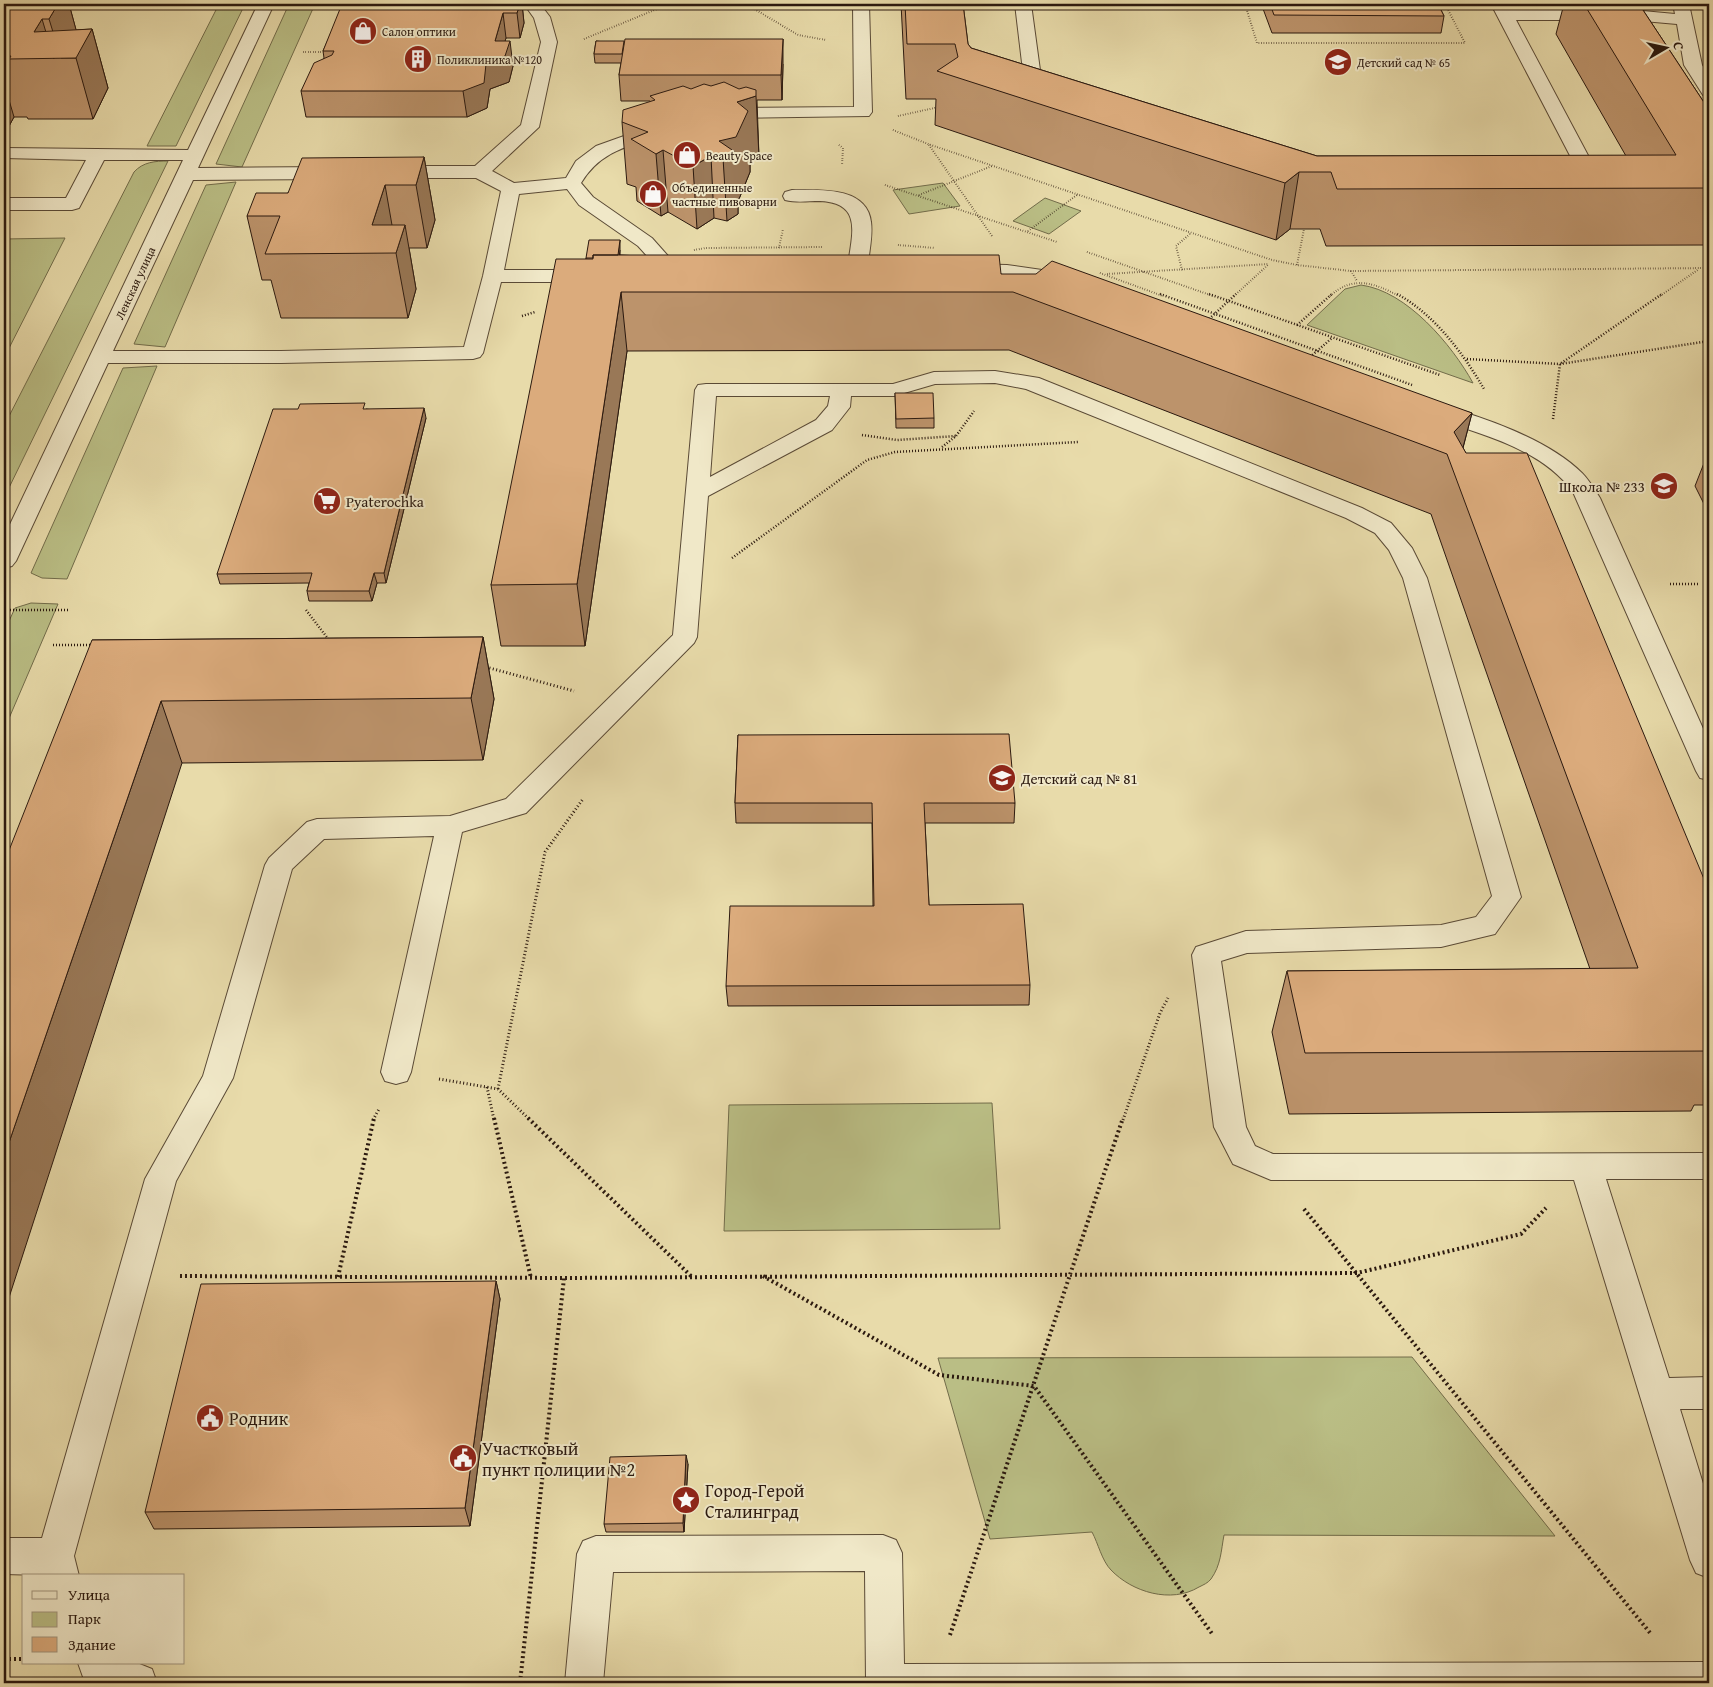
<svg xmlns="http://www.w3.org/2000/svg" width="1713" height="1687" font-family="'Gentium Book Plus',serif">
<rect width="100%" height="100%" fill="#e8dbaa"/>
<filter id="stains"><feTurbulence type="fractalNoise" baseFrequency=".004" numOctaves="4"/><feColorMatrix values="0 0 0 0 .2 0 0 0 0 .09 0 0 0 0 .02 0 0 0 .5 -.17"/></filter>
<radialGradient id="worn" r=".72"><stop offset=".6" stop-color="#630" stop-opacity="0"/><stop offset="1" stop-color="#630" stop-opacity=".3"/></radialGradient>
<path fill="#babe85" stroke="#726c4a" d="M219,4H245L176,146H147Z
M289,4H315L242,167L216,164Z
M168,161L4,498V426L134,172C143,162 155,161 168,161Z
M236,182L165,347L134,344L206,185Z
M943,183L960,206L909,214L893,190Z
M1045,198L1081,211L1049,234L1013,221Z
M65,238L4,358V239Z
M1361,285C1407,291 1452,345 1473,383L1307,325L1345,289Z
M157,366L67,579L42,578L31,573L123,368Z
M31,603L58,604L4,730V632L15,608Z
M992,1103L1000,1229L724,1231L729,1105Z
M1412,1357L1555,1536L1224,1535C1221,1551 1221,1565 1211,1579C1208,1583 1203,1585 1199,1587C1171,1604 1132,1592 1111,1570C1102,1561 1098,1543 1092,1532L990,1539L938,1358Z"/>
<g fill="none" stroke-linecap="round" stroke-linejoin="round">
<defs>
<path id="minor" d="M258,4H274L198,168L334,167L341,169L343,173L341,177L334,179L193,180L113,351H281L464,347L483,276L501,191L476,178H389L382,176L380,172L382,168L389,166H475L521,125L541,42L534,18L524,4H540L550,17L557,42L539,127L492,171L514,183L566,178L576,161L596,146L652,126L658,125L664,126L667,130L664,134C630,146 601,150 581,183L593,197L652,238L668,256L670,276L667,280L660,282L653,280L650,276L648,257L638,246L579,205L567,189L519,194L504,270H589L596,272L599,276L596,280L589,282H501L483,353L480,357L473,359L281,363H108L16,561L12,566L4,568V537L183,160H104L79,208L72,210H4V198H66L86,160L4,158V148L188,150Z
M853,4H869L872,112L869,116L720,118L714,117L711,113L714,109L720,108L854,107Z
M1015,4H1031L1042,85L1055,89L1058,93L1055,97C1046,99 1031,96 1025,88Z
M1491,4H1507L1510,10H1632L1675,14L1673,4H1689L1702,65L1709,77V96L1703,95L1684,65L1677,24L1632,20H1516L1599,176L1597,180L1577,183L1570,181L1568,177L1570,173L1578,171Z
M792,190C818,190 867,186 871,222C873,236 869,251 868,265L865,269L858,271L851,269L848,265C852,234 863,203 820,201C808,201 797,203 785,200L783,196L785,192Z
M964,264L1007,265L1063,273L1070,275L1073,279L1070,283L1063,285L1007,277L957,274L954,270L957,266Z
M995,371L1039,378L1362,508L1391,523L1412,548L1427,578L1521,897L1495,934L1441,947L1247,953L1221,961L1246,1127L1255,1146L1273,1154L1709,1153V1179H1606L1669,1378L1709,1377V1409H1680L1709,1503V1578L1696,1573L1690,1560L1574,1180H1271L1233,1164L1214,1127L1192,955L1196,947L1246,931L1441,925L1476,917L1492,896L1403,578L1389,550L1375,533L1346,518L1026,389L995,383L935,384L894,396H851L850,407L832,430L708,496L697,637L694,643L526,813L462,832L411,1072L407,1081L396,1084L385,1081L381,1072L434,836L324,839L292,869L233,1078L176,1181L74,1556L79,1576L4,1574V1538H42L145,1179L203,1076L265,865L269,858L307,822L317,819L450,816L506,799L673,635L695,390L698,385L706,384H893L934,372ZM716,396H830L828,406L816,420L710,477Z
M1435,404C1481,416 1548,439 1582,473C1589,480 1595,490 1600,498L1709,742V780L1700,778L1696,771L1573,492C1540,447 1477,433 1427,416L1424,411L1427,406Z
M883,1535L896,1540L902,1553L904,1664L1709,1662V1683H866L865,1571L613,1572L603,1683H565L577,1554L583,1541L596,1536Z
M78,1663H137L152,1669L157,1683H90L83,1677Z"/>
</defs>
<use href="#minor" stroke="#5a4a36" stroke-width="2"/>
<path stroke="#2b190f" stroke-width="2" stroke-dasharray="0.5 2" stroke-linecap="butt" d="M746,4L798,35L826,40
M1245,4L1257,43H1465L1445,4
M584,39L669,4
M303,52H325
M898,116L939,107
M893,130L928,144L1272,260L1297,265L1351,271L1709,268
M839,145L843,148L842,165
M929,145L992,236
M885,185L1057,242
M919,195L992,166
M1028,231L1077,195
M898,245L935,248
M779,248L783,229
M694,250L706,248L822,247
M1087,252L1213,296
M1297,265L1304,229
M1182,270L1176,246L1191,233
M1351,271L1357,281
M1100,273L1163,296
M1107,274L1269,264
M1234,296L1269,264
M1330,296C1353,275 1374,283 1399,296
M1660,296L1699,269"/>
<path stroke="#2b190f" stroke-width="2.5" stroke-dasharray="1 2" stroke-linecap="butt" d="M1160,294L1412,385
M1209,294L1440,375
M1397,294C1434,314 1463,353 1484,389
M522,316L535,312
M1207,321L1236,294
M1297,325L1332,294
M1310,357L1332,338
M1467,359L1560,364L1709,341
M1553,419L1560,364L1662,294
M862,435L897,440L956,436
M942,447L956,436L974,411
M732,558L867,460L895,452L1078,442
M1670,584H1698
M4,610H69
M306,610L329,640
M53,645H93"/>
<path stroke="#2b190f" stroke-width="3" stroke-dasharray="1 2.5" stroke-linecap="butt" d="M486,667L574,691
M439,1079L498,1089L530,1120
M487,1087L494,1120
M498,1089L545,852L583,799
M373,1120L379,1109
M1123,1120L1160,1013L1168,998"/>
<path stroke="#2b190f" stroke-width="4" stroke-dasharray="2 3" stroke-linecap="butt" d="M494,1118L531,1278
M528,1118L691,1276
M1304,1209L1651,1634
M180,1276L564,1278L1357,1273L1521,1234L1546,1208
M763,1276L939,1375L1034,1386L1213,1635
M338,1277L374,1118
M950,1635C1008,1463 1064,1290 1123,1118
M4,1659H24
M520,1683L564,1278"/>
<use href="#minor" fill="#f0e8c8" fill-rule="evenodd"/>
</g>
<path fill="#bc936b" stroke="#2b190f" d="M4,4H69L76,30L92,29L108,88L93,119H28L27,117H14L4,135Z
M344,4H522L524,23L520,38H506L505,41L513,66L509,82L490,89L487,108L467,117H306L301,91L324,58L323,51Z
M901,4H963L968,44L971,48L1317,156H1626L1556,34L1564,4H1639L1709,110V242H1707L1706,245L1326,246L1320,229H1290L1276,240L935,125L936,99H906Z
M1263,4H1438L1444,16L1441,33H1272L1262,6Z
M596,41L783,64L782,100H757L759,157L750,160V172L739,199H738V214L727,221L714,218L697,229L668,212L661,216L637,201L636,187L627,184L622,122L650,102V101H621L619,75L621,63H595L594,54Z
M424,157L435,220L427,248H409L416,289L408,318H281L271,280H262L247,216L288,193Z
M620,250V255L1001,274L1472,413L1463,448L1709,891V1105H1694L1691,1111L1289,1114L1272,1032L1287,971L1590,969L1431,514L1009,350L627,351L585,646H501L491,585L586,258Z
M895,393L934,418V428H896Z
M366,409L426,418L386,583H377L372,601H309L307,591L309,583L220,584L217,574Z
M1706,458H1709V514L1695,486Z
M483,637L494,699L483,760L182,763L92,640Z
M738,735L1015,803L1014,823H925L929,905L1030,985L1029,1005L728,1006L726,986L873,906L872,823H736L735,803Z
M496,1281L500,1299L470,1526L154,1529L145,1512Z
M688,1464L684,1532H606L604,1524Z"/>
<path fill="#997857" stroke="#2b190f" d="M58,4H69L81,48L92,29L108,88L93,119L76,58H61L49,19Z
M520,4H522L524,23L520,38L517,13Z
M503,13L506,38L500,58L510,41L513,66L509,82L490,89L487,108L467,117L463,91L486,64L495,41Z
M42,19L54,59L34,32Z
M783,39V64L782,100L781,75Z
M4,83L14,117L4,135Z
M756,96L759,157L750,160V172L739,199H738V214L727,221L723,158L719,141L737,102Z
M663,150L668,212L661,216L656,154Z
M711,156L714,218L697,229L693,166Z
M424,157L435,220L427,248L416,185Z
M1299,172L1290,229L1276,240L1285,183Z
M385,185L396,248L372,225Z
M405,225L416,289L408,318L396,253Z
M620,240V250L618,267L617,258Z
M621,292L627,351L585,646L577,584Z
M424,408L426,418L386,583L384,573Z
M1472,413L1456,474L1454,432Z
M374,573L377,583L372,601L369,591Z
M483,637L494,699L483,760L471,698Z
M161,701L182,763L4,1313V1157Z
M496,1281L500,1299L470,1526L465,1508Z
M686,1455L688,1464L684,1532L683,1523Z"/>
<path fill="#dbab7c" stroke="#2b190f" d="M4,4H58L49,19H42L34,32L92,29L76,58L9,59L11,56H4Z
M342,4H520L517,13H503L495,41H510L505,56L486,64L484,83L463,91H301L314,63L332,55L334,51H323Z
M905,4H963L968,44L971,48L1317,156L1676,155L1584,4H1639L1709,110V188L1337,189L1331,172H1299L1285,183L937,71L958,57L955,44H907Z
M1270,4H1438L1444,16L1274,15Z
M625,39H783L781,75H619Z
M596,41H624L622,54H594Z
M724,82L739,89L746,87L756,90V96L737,102L748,111L736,137L719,141L735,152L723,158L711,156L693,166L663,150L656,154L631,139L648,132L622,122L623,110L655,100L650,96L683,86L691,89L704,84L711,86Z
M424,157L416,185H385L372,225H405L396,253L265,254L280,216H247L256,193H288L302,158Z
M589,240H620L618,255H593V258H586Z
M593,255H999L1001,274H1036L1052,261L1472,413L1454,432L1466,453H1527L1709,891V1051L1305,1053L1287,971L1638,968L1447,454L1013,292H621L577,584L491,585L556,259H593Z
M895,393H933L934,418L896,419Z
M365,403L363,409L424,408L384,573H374L369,591H307L312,573L217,574L273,409H298L300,404Z
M1706,458H1709V465Z
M483,637L471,698L161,701L4,1157V863L92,640Z
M1009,734L1015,803H924L929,905L1023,904L1030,985L726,986L730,906H874L872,803H735L738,735Z
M496,1281L465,1508L145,1512L201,1284Z
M686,1455L683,1523L604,1524L610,1457Z"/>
<defs>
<symbol id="shop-disc" viewBox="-11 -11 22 22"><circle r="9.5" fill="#8f2418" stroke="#f0e8c8"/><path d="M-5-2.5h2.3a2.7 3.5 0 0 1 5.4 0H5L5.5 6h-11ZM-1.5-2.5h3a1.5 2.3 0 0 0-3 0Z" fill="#fff"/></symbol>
<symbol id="building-disc" viewBox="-11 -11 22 22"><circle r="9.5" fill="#8f2418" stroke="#f0e8c8"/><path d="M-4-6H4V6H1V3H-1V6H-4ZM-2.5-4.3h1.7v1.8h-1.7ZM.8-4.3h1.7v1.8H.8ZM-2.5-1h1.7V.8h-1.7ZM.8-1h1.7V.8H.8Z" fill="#fff"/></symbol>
<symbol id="school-disc" viewBox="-11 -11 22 22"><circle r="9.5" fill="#8f2418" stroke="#f0e8c8"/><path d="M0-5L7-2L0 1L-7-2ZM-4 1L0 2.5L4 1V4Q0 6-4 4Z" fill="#fff"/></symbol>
<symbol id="supermarket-disc" viewBox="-11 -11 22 22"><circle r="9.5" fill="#8f2418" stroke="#f0e8c8"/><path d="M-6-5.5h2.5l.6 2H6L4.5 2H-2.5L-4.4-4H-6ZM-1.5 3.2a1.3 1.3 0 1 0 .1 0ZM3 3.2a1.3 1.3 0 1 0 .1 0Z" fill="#fff"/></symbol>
<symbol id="civic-disc" viewBox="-11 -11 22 22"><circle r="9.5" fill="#8f2418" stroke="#f0e8c8"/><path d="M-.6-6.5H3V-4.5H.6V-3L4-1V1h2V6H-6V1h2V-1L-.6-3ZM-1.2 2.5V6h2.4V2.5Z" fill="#fff"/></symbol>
<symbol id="sight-disc" viewBox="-11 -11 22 22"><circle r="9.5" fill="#8f2418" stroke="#f0e8c8"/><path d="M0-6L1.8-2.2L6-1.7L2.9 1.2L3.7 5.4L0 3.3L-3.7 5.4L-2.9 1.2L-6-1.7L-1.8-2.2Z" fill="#fff"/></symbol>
</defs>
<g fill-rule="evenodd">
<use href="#shop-disc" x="347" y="15" width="32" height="32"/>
<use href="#building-disc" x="402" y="43" width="32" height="32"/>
<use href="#school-disc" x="1322" y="46" width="32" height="32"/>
<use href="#shop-disc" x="671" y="139" width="32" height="32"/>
<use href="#shop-disc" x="637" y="178" width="32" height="32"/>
<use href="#school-disc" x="1648" y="470" width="32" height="32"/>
<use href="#supermarket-disc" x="311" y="485" width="32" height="32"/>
<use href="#school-disc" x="986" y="762" width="32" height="32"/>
<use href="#civic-disc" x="194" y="1402" width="32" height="32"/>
<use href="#civic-disc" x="447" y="1442" width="32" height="32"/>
<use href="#sight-disc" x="670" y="1484" width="32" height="32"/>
</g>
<g text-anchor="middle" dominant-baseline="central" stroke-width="4" stroke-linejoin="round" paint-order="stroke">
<g font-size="12" fill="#2b190f" stroke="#f0e8c8" text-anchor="start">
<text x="382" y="31">Салон оптики</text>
<text x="437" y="59">Поликлиника №120</text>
<text x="1357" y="62">Детский сад № 65</text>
<text x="706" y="155">Beauty Space</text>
<text x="672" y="187">Объединенные<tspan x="672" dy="14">частные пивоварни</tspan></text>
</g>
<g font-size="12" fill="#2b190f" stroke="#f0e8c8">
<text transform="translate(135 283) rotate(-65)">Ленская улица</text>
</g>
<g font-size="15" fill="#2b190f" stroke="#f0e8c8" text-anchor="start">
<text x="1645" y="486" text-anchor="end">Школа № 233</text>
<text x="346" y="501">Pyaterochka</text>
<text x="1021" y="778">Детский сад № 81</text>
</g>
<g font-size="18" fill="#2b190f" stroke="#f0e8c8" text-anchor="start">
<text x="229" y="1418">Родник</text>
<text x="482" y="1448">Участковый<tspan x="482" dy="21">пункт полиции №2</tspan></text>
<text x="705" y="1490">Город-Герой<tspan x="705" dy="21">Сталинград</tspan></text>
</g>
</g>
<rect width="1713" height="1687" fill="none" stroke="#e8dbaa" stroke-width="20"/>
<rect x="5" y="5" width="1703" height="1677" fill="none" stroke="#2b190f" stroke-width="2.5"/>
<rect x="10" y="10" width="1693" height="1667" fill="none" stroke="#2b190f"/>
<rect x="22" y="1574" width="162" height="90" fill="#f0e8c8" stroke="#a1957e"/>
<rect x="32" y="1591" width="25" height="8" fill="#f0e8c8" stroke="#a1957e"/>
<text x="68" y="1600" font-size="15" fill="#2b190f">Улица</text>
<rect x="32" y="1612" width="25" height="15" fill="#babe85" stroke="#a1957e"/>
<text x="68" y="1624" font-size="15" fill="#2b190f">Парк</text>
<rect x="32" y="1637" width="25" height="15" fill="#dbab7c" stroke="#a1957e"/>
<text x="68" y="1650" font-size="15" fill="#2b190f">Здание</text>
<g transform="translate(1666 48) rotate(81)" stroke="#f0e8c8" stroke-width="4" paint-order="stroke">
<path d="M0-4L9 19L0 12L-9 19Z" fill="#2b190f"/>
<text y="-8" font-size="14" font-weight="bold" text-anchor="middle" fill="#2b190f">С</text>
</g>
<rect width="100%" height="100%" filter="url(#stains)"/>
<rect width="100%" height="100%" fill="url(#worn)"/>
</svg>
